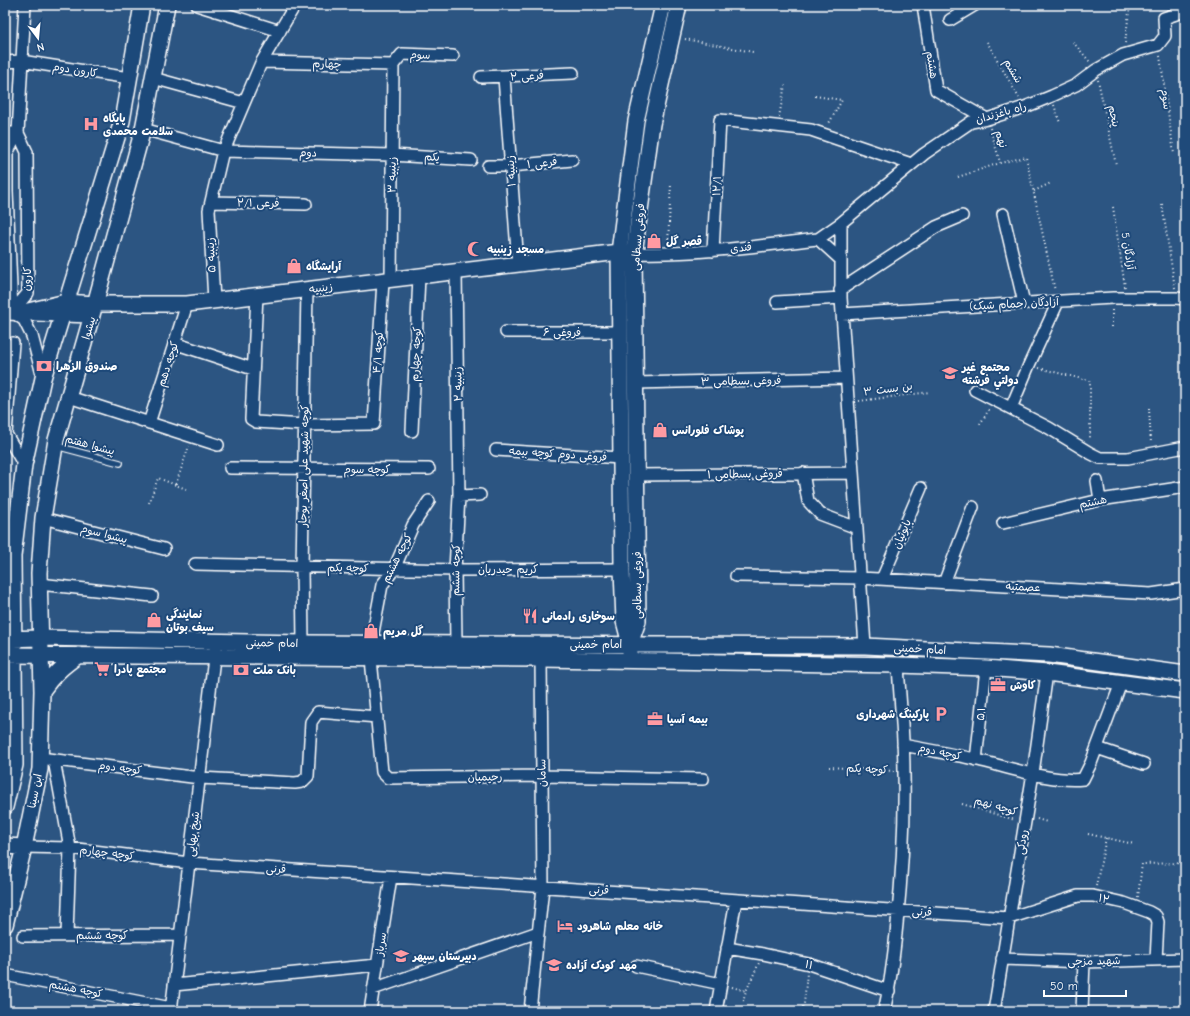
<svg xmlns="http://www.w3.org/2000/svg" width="1190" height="1016" font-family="'Comic Neue','Playpen Sans Arabic',sans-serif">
<rect width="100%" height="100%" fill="#2c5582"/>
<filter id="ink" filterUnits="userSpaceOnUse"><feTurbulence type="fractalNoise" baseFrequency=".025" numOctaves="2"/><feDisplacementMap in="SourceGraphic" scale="8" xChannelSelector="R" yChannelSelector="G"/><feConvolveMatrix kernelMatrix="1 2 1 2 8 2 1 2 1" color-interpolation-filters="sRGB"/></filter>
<g filter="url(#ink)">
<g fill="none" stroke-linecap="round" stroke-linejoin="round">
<defs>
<path id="lane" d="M56,446L120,463"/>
<path id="street" d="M197,5L280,31
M923,5L936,90L987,119
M950,20L975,5
M5,62L21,61L129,78
M262,62L393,65
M393,65L402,54L453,56
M481,77L573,73
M504,77L518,264
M153,78L244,103
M143,129L224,151L392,155L471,160
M5,133H18
M488,166H511L572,160
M211,202L306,204
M1003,214L1024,303
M841,223V298L865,646
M818,239L841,223L924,154L971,122L987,119L1025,107L1052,96L1076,85L1096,70L1123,55L1158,45L1165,36L1164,18L1185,11
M713,251L720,120L811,130L911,164
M634,253C696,255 757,246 818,239L840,259
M456,272L459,496L455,570L456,643
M391,279L393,65
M840,290L936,227L962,216
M257,295L251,419L256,422L305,425L374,424L383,281
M214,301L209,210L222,155L261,63L295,5
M777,302L841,298
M12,312L7,191V153L18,133L25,5
M12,312L28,293L27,152L18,133
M13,312L24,320L32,336L43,378
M842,314L1113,298H1176L1185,299
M506,332H619
M13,343L6,434L24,465
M174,343L253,369
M636,383L846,378
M975,390L1049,428L1090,453L1100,458H1128L1185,447
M69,397L218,445
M1011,408L1029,365L1058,302
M149,423L187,304
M412,431L419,276
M496,450L621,458
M230,468L429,469
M803,473L808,501L820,514L857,528
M637,475L853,473
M1097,481L1100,500
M459,496L480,495
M43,518L164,549
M1003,523L1100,500L1185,487
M195,564L455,570L622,569
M736,576L860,578L1151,594L1185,589
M882,579L921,488
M944,583L973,507
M39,584L152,596
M303,643L302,567L307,290
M371,643L382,585L394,569L413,525L429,501
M371,659L382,772L388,778L542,776L703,779
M903,745C928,750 953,754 978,760C1007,767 1054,783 1083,779L1091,763L1121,683
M1097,748L1144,764
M40,758L200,778L295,783L302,782L308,776L311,722L318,712L377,717
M54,760L70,848L67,935
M976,760L986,668
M24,847L70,848L189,863L1009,918L1078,896H1093L1124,903L1149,912L1156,916L1158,922L1156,960
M23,936L180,935
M727,948L763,954L809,964L889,991
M1002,959L1084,962L1185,959
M636,966L721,984
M5,975L171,1008
M174,985L377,965
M373,989L538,932
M171,1011L215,650
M370,1011L391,877
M530,1011L543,887L541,659
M716,1011L736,900
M884,1011C891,983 894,954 897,924C902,874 905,824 904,773C904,737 900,701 898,665
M994,1011L1033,773L1047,673
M1082,1011L1084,962"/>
<path id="secondary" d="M5,312L92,315
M24,312L66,302L95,304H187L619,252L628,253
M5,639L40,638L303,643L865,646L1049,655L1185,674
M630,644L624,621L622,569L619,252L636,121L663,5
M630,652V644L638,621L634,253L652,124L679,5
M5,655L541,659L898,665L986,668L1047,673L1185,691
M42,691C53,675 63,666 79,655
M5,807L15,765L13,556L24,465L43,378L122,121L142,5
M5,846L24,847
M5,925L24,847L40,769L42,691L39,573L43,518L56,440L92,315L143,129L167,5"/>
</defs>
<use href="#lane" stroke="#fff" stroke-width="8"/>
<use href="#street" stroke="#fff" stroke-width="14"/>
<use href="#secondary" stroke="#fff" stroke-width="18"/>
<path stroke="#fff" stroke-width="2" stroke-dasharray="1 3" stroke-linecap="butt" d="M685,39L753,52
M987,42L1019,98
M1073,42L1090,62
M1125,43L1130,5
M1160,56L1174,154
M1098,80L1116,165
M815,96L842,100L828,125
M1054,105L1060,123
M779,117L785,85
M990,128L1000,162
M958,177L1000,163L1026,157L1055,291
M1034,191L1051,183
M1162,204L1175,288
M1113,207L1125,287
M668,243L671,184
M1112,327V307
M1039,368L1090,381V440
M859,401L930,392
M1149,408L1151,443
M980,424L990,408
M176,484L189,446
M149,503L158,478L186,489
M829,767L894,771
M962,804L1015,820
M1037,819L1047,822
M1088,834L1134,844
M1096,886L1106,838
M1138,897L1142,864L1185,863
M732,987L746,991
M743,1001L746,991L759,963
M801,1011L804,1004L807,973"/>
<use href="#lane" stroke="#1f4a7a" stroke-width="5.5"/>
<use href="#street" stroke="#1f4a7a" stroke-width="11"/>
<use href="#secondary" stroke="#1f4a7a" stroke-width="15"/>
</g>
</g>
<defs>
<symbol id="hospital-bare" viewBox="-9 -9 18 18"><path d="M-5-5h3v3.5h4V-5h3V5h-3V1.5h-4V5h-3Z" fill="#ff9aa2" stroke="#1f4a7a" stroke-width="2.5" paint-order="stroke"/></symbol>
<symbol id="shop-bare" viewBox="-9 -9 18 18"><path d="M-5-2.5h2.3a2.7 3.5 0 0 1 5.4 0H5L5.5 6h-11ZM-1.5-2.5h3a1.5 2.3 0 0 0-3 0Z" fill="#ff9aa2" stroke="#1f4a7a" stroke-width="2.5" paint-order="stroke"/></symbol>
<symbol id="mosque-bare" viewBox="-9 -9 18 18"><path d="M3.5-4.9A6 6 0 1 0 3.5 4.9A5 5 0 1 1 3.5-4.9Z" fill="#ff9aa2" stroke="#1f4a7a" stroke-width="2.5" paint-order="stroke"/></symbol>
<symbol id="bank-bare" viewBox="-9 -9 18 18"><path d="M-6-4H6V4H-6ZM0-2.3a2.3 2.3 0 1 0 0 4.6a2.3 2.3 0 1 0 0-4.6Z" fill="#ff9aa2" stroke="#1f4a7a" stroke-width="2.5" paint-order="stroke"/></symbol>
<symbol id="school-bare" viewBox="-9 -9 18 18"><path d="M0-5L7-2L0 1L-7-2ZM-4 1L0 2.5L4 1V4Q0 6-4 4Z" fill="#ff9aa2" stroke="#1f4a7a" stroke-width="2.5" paint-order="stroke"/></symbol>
<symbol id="restaurant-bare" viewBox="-9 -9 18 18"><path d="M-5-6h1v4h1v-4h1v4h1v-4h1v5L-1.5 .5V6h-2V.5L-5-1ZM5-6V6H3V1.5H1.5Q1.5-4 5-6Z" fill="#ff9aa2" stroke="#1f4a7a" stroke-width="2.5" paint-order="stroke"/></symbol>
<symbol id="supermarket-bare" viewBox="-9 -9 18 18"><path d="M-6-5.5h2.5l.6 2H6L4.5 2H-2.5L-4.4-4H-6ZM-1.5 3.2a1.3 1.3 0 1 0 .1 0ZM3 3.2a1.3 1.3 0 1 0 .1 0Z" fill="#ff9aa2" stroke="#1f4a7a" stroke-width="2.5" paint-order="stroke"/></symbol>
<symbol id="office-bare" viewBox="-9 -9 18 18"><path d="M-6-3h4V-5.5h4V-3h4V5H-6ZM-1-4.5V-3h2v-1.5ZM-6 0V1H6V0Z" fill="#ff9aa2" stroke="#1f4a7a" stroke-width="2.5" paint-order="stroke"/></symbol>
<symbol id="parking-bare" viewBox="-9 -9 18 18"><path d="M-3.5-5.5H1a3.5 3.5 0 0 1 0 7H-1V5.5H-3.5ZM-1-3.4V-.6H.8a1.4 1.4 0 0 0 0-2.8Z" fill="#ff9aa2" stroke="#1f4a7a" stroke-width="2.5" paint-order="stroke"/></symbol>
<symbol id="hotel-bare" viewBox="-9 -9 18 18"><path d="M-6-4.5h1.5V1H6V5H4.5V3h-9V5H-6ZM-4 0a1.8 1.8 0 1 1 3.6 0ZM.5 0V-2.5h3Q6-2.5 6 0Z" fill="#ff9aa2" stroke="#1f4a7a" stroke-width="2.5" paint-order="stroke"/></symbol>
</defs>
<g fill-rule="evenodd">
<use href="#hospital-bare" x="80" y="113" width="22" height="22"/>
<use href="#shop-bare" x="643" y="230" width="22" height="22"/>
<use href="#mosque-bare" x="464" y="238" width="22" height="22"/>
<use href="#shop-bare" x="283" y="255" width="22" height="22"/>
<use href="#bank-bare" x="33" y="355" width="22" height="22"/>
<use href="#school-bare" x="939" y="362" width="22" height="22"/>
<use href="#shop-bare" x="649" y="419" width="22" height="22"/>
<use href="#restaurant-bare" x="519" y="605" width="22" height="22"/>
<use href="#shop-bare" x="143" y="609" width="22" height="22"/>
<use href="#shop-bare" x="360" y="620" width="22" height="22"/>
<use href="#supermarket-bare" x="91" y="658" width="22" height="22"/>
<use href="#bank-bare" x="230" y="659" width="22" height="22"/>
<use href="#office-bare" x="987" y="674" width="22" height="22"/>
<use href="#parking-bare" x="930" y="703" width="22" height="22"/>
<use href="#office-bare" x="644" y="708" width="22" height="22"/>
<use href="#hotel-bare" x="554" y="915" width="22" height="22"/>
<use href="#school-bare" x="390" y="945" width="22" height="22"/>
<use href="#school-bare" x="543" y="954" width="22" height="22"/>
</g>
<g text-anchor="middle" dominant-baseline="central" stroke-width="4" stroke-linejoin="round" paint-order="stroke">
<g font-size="11" fill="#fff" stroke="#1f4a7a">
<text transform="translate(420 55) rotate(2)">سوم</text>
<text transform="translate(327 64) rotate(2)">چهارم</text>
<text transform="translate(932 65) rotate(81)">هشتم</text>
<text transform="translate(75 70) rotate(9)">کارون دوم</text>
<text transform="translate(1013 71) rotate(60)">ششم</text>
<text transform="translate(527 76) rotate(-3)">فرعی ۲</text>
<text transform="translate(1166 99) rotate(82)">سوم</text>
<text transform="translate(1001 113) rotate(-16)">راه باغزندان</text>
<text transform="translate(1114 116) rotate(78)">پنجم</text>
<text transform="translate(1001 139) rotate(73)">نهم</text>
<text transform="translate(308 153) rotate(1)">دوم</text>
<text transform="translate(432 157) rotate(4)">یکم</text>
<text transform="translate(542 163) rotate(-6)">فرعی ۱</text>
<text transform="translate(511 171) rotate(-94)">زینبیه ۱</text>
<text transform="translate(392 175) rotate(-89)">زینبیه ۳</text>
<text transform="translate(717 186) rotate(-87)">۱۲/۱</text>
<text transform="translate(258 203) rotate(1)">فرعی ۲/۱</text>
<text transform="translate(638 237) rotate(-85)">فروغی بسطامی</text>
<text transform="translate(741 248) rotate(-7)">قندی</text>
<text transform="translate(1128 251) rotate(81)">آزادگان 5</text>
<text transform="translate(211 255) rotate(-93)">زینبیه ۵</text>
<text transform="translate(27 279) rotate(-87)">کارون</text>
<text transform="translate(321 288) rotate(-7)">زینبیه</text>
<text transform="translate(1014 304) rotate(-3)">آزادگان (حمام شیک)</text>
<text transform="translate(89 328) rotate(-74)">پیشوا</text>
<text x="562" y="332">فروغی ۶</text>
<text transform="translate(378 352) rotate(-86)">کوچه ۴/۱</text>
<text transform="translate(416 354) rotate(-87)">کوچه چهارم</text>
<text transform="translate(168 364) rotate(-72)">کوچه دهم</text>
<text transform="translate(741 381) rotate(-1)">فروغی بسطامی ۳</text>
<text transform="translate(458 384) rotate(-91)">زینبیه ۲</text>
<text transform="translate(888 389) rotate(-7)">بن بست ۳</text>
<text transform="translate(90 445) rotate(15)">پیشوا هفتم</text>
<text transform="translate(558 454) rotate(4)">فروغی دوم کوچه بیمه</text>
<text transform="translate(304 466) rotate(-89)">کوچه شهید علی اصغر بوجار</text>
<text x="367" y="469">کوچه سوم</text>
<text transform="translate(745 474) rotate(-1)">فروغی بسطامی ۱</text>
<text transform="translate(1093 502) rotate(-12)">هشتم</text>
<text transform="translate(104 534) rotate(14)">پیشوا سوم</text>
<text transform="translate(902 534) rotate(-67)">بابوئیان</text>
<text transform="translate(397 558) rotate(-63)">کوچه هشتم</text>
<text transform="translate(348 568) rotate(1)">کوچه یکم</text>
<text x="508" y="569">کریم حیدریان</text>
<text transform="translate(456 570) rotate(-89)">کوچه ششم</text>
<text transform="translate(637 585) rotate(-90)">فروغی بسطامی</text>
<text transform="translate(1023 587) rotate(3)">عصمتیه</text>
<text transform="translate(272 643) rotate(1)">امام خمینی</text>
<text x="596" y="644">امام خمینی</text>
<text transform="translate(920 649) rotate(3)">امام خمینی</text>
<text transform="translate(981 714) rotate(-84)">۵.۱</text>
<text transform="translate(940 752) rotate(12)">کوچه دوم</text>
<text transform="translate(120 768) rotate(7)">کوچه دوم</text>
<text transform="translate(867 769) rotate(3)">کوچه یکم</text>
<text transform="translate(542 773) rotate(-91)">سامان</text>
<text transform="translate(485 777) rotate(-1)">رحیمیان</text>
<text transform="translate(35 791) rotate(-79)">ابن سینا</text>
<text transform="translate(996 806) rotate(16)">کوچه نهم</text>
<text transform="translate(193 834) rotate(-83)">شیخ بهایی</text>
<text transform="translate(1022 842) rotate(-81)">رودکی</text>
<text transform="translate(107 853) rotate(7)">کوچه چهارم</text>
<text transform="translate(276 869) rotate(4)">قرنی</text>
<text transform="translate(599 890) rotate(4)">قرنی</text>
<text transform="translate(1104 899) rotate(13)">۱۲</text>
<text transform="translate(922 912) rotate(4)">قرنی</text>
<text x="102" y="935">کوچه ششم</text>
<text transform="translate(381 944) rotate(-81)">سرباز</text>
<text transform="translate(1094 961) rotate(-1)">شهید مزجی</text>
<text transform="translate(809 965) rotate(16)">۱۱</text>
<text transform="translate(76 989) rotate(11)">کوچه هشتم</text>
</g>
<g font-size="11" font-weight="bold" fill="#fff" stroke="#1f4a7a" text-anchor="start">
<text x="103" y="118">پایگاه<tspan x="103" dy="13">سلامت محمدی</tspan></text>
<text x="666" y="241">قصر گل</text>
<text x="487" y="249">مسجد زینبیه</text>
<text x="306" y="266">آرایشگاه</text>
<text x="56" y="366">صندوق الزهرا</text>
<text x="962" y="367">مجتمع غير<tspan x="962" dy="13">دولتي فرشته</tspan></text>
<text x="672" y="430">پوشاک فلورانس</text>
<text x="166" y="614">نمایندگی<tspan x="166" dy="13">سیف بوتان</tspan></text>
<text x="542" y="616">سوخاری رادمانی</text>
<text x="383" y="631">گل مریم</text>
<text x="114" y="669">مجتمع پادرا</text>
<text x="253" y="670">بانک ملت</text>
<text x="1010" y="685">کاوش</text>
<text x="929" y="714" text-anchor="end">پارکینگ شهرداری</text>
<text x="667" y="719">بیمه آسیا</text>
<text x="577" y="926">خانه معلم شاهرود</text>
<text x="413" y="956">دبیرستان سپهر</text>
<text x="566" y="965">مهد کودک آزاده</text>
</g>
</g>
<rect width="1190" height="1016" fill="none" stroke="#1f4a7a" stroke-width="20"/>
<rect x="10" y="10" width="1170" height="996" fill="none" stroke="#fff" stroke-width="1.5" filter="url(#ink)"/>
<g transform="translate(38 38) rotate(164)" stroke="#1f4a7a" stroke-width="3" paint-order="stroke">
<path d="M0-3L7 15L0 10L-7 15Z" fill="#ffffff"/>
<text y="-6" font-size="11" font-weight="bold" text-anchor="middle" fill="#ffffff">N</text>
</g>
<path d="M1044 990v6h82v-6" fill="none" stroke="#ffffff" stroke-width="2"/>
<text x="1050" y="990" font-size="12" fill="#ffffff" stroke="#1f4a7a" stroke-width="3" paint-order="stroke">50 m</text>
</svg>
